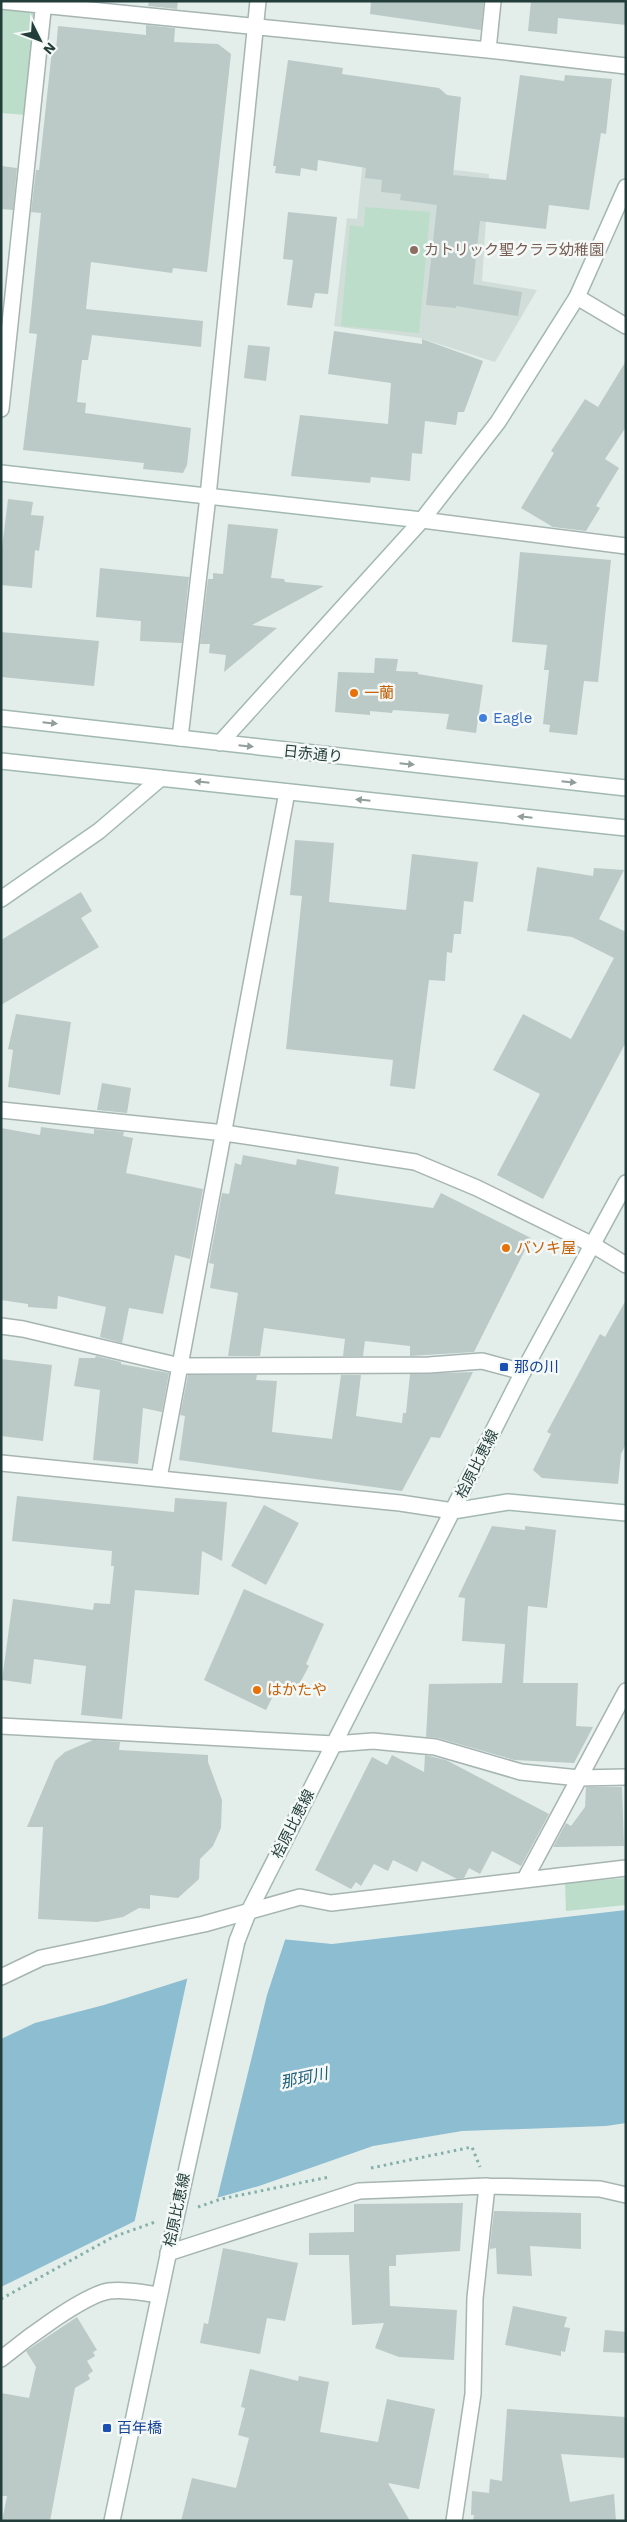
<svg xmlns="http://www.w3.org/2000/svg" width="627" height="2522" font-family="'Work Sans','Noto Sans JP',sans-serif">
<rect width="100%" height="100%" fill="#e3edea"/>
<path fill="#d1ddd9" d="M363,159L489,174L482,281L537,290L495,362L420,338L334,326L347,218L357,219Z"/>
<path fill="#bcddc9" d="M1,6L40,9L26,115L1,113Z
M365,207L430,212L419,333L341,326L350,225L364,227Z
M626,1878V1905L566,1911L565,1883Z"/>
<path fill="#8cbdd1" d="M626,1910V2123L606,2126L462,2131L373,2146L259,2186L135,2221L1,2287V2039L35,2023L104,2005L186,1979L281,1939L332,1944Z"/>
<path fill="#e3edea" d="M280,1936L286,1937L267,1995L217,2199L134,2224L188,1975Z"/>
<path fill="#bbcac6" d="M149,1H178L177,9L148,6Z
M371,1H484L481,30L370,14Z
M531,1H626V25L558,18L557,34L528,31Z
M146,25L175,28L174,42L218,44L231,54L207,272L173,268L172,273L91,262L86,309L203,321L201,347L92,335L88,360H82L77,402L86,403L85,413L191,428L187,465L183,473L143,469L144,463L23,450L37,334L29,333L41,213L31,212L36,170H39L52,50H56L58,26L146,35Z
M288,60L343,68L342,74L439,88L447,95L461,97L453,175L506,180L520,75L564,81L565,75L612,79L606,134L601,133L589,210L549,205L546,229L480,221L473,284L522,292L518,316L456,306V308L426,305L437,205L400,200L401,194L381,192L382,180L365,178L366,168L318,160L317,171L301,168L300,176L275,173L276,166H273Z
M1,166L17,168L13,210L1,209Z
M288,212L337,217L328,294L315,293L312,308L287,305L293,260L283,259Z
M334,331L422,344V339L483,361L464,412H458L456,425L425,421L422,454L412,453L410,481L371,477L370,483L291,476L300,415L388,424L391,383L328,374Z
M248,345L270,347L266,381L244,378Z
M626,361V427L605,459L619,468L596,506L600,508L586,531L553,527L521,508L554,453L551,451L585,399L598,407Z
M8,499L33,502L31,515L44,516L39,551L35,550L32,588L1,585V556Z
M228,524L278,529L271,578L284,579L285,582L324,586L252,625L277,628L224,672L226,655L209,653L210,644H200L208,579H213V573L223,574Z
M520,552L611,560L598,682L584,681L577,735L549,732L550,725L543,724L549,670H544L547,645L512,642Z
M100,568L189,577L182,643L140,641L141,621L96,617Z
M1,632L99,641L94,686L1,677Z
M375,658L398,659L396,671L418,672V674L483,685L476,733L446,729L449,714L393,710L392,713L370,711V715L335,712L338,672L374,673Z
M295,840L334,843L329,902L406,910L412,854L478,862L473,902L464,901L461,934H454L452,953L447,952L445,981L429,980L415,1089L390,1086L393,1060L286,1049L302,896L290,895Z
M537,867L593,876L594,868L624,870L599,919L626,932V1042L543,1199L497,1175L540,1094L493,1070L523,1014L571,1039L614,958L572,937L527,931Z
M81,892L92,911L81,918L99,947L1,1005V940Z
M16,1014L71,1022L60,1095L8,1087L13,1050L8,1049Z
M102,1083L131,1088L127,1113L97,1110Z
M41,1127L94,1134V1129L124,1132L123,1136L133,1138L126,1173L203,1189L190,1259L175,1255L163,1314L129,1308L122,1343L100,1337L106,1307L58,1296L57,1309L28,1307V1304L1,1300V1128L40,1135Z
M243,1155L296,1165L297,1159L339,1167L335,1194L433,1208L441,1193L531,1238L474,1352L410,1356V1346L365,1341L363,1356H343L345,1339L264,1328L260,1356H228L238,1293L210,1288L214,1264L209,1263L222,1193L229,1194L235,1163L241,1165Z
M626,1300V1444L621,1454L618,1484L542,1478L533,1470L551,1434L547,1432L600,1334L605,1337Z
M96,1356L121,1362V1364L169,1373L162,1412L143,1408L138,1464L93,1460L100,1390L74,1386L79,1358H95Z
M1,1359L52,1365L43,1441L1,1436Z
M473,1372L440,1438L431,1437L402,1491L179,1460L185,1416L180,1415L188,1375H257L256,1380L277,1381L272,1432L332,1439L341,1375H361L356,1416L402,1423L403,1413H406L410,1374Z
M17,1496L174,1512L175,1498L227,1502L222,1561L202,1551L199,1595L135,1590L122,1719L81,1715L86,1666L34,1659L31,1684L2,1680L13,1599L93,1610L94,1603L110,1604L114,1566H111L112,1551L12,1541Z
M264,1505L299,1523L266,1585L231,1566Z
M492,1526L525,1530V1526L556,1530L547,1608L528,1606L523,1683H578L576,1726L593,1727L574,1763L514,1760L438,1738L426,1737L429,1684L502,1683L505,1644L462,1641L465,1598L458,1597Z
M244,1589L324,1624L306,1664L309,1666L295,1692L279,1684L266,1710L204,1680Z
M93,1740L120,1742L119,1750L208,1755V1762L222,1800L221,1828L213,1846L200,1859L199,1879L178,1898L150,1895V1909L139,1908L123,1917L97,1922L38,1919L43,1827H27L55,1761L65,1752Z
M392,1755L424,1772L425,1755L446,1760L549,1814L521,1866L492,1851L480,1874L469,1868L464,1878L457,1879L422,1861L417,1872L393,1860L388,1871L374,1864L361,1886L356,1882L351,1889L315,1870L372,1757L387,1765Z
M586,1787H622L624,1846L553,1847L566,1823L571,1826L585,1807Z
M463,2203L460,2251L396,2255V2266H389L390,2306L457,2310L454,2360L399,2357L375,2348L384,2323L352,2325L349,2255H309V2233L354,2232V2204Z
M494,2211L581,2213V2249L530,2246L532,2276L497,2274L496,2248L490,2249V2245Z
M223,2248L298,2263L285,2321L267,2318L260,2354L200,2343L204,2323L208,2324Z
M513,2306L567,2317L564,2327L570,2328L565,2352L561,2351V2356L505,2345Z
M77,2317L97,2350L93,2352L95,2356L87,2361L93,2371L88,2375L90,2379L75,2388L50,2521H2L7,2496H1V2393L29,2398L36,2367L26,2351Z
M605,2330L626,2332V2353L603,2352Z
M250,2369L298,2381L299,2376L329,2382L320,2432L378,2442L387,2399L435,2409L419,2489L388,2483L410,2521H181L192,2478L236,2488L249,2438L238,2435L245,2408L241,2407Z
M507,2409L626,2417V2458L561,2454L570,2502L614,2494L616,2521H473L474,2515H471L472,2491L489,2493L490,2479L502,2481Z"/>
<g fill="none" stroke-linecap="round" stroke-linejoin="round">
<defs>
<path id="street" d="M1,1L488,50L626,66
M488,50L493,1
M577,297L626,326
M1,409L44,1
M422,520L626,546
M180,738L208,496L258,1
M1,1110L225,1133L415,1162L477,1188L593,1245L626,1265
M1,1326L23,1329L180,1366L429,1365L482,1361L523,1372
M1,1463L400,1503L453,1511
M159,1478L287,792
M1,1726L334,1744L373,1741L435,1747L521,1772L579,1778L626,1777
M525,1879L626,1691
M1,1977L41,1958L204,1924L300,1897L331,1903L626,1868
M168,2253L359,2191L487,2186L600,2189L626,2195
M1,2359C23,2341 83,2295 109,2291C126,2289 143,2293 159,2295
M454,2521L473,2394L475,2298L487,2186"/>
<path id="secondary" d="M1,473L422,520
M1,718L626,788
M220,743L422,520L498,422L577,297L626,187
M1,761L626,828
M1,899L99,831L161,778
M453,1511L508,1502L626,1513
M237,1941L248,1913L523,1372L626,1183
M112,2521L174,2227"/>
</defs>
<use href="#street" stroke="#a6b5b2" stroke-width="18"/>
<use href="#secondary" stroke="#a2b8b3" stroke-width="18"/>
<path stroke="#84b0a8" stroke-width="3" stroke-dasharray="2.5 4" stroke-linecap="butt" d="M371,2168L472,2147L480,2167
M198,2207L221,2199L329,2177
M1,2299L113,2237L155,2222"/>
<use href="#street" stroke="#fff" stroke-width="15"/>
<use href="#secondary" stroke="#fff" stroke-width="15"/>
<defs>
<path id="secondary-bridge" d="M174,2227L237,1941"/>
</defs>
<use href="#secondary-bridge" stroke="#a2b8b3" stroke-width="18" stroke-linecap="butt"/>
<use href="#secondary-bridge" stroke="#fff" stroke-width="15"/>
</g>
<defs><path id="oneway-solid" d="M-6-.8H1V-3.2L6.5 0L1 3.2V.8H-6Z" transform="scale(1.25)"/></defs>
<g fill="#919e9c">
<use href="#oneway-solid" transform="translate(50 723) rotate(6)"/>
<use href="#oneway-solid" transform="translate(246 746) rotate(6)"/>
<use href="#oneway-solid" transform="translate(407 764) rotate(6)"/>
<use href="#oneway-solid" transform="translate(202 782) rotate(-174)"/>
<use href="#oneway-solid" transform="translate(569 782) rotate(6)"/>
<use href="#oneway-solid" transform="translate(363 800) rotate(-174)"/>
<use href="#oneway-solid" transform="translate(525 817) rotate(-174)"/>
</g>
<circle fill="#8d6e63" stroke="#f4f9f7" stroke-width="2" cx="414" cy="250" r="5"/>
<g fill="#e8710a" stroke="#f4f9f7" stroke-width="2">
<circle cx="354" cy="693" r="5"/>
<circle cx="506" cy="1248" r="5"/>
<circle cx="257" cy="1690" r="5"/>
</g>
<circle fill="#3f7fe0" stroke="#f4f9f7" stroke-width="2" cx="483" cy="718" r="5"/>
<g fill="#1a4fb4" stroke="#f4f9f7" stroke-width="2">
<rect x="499" y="1362" width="10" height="10" rx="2.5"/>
<rect x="102" y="2423" width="10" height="10" rx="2.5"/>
</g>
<g text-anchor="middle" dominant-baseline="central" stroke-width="5" stroke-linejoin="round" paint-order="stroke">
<g font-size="15" fill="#785e54" stroke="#f4f9f7" text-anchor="start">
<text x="424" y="250">カトリック聖クララ幼稚園</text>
</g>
<g font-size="15" fill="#c56008" stroke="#f4f9f7" text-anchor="start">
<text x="364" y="693">一蘭</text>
<text x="516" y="1248">バソキ屋</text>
<text x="267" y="1690">はかたや</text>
</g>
<g font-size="15" fill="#366cbe" stroke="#f4f9f7" text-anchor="start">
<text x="493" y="718">Eagle</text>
</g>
<g font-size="15" fill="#233e3a" stroke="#f4f9f7">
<text transform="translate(313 754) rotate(6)">日赤通り</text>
<text transform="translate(477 1464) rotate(-63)">桧原比恵線</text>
<text transform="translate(293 1824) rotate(-63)">桧原比恵線</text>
<text transform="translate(177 2210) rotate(-78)">桧原比恵線</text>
</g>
<g font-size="15" fill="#164399" stroke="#f4f9f7" text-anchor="start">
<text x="514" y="1367">那の川</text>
<text x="117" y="2428">百年橋</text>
</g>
<g font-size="16" font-style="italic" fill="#1e5e79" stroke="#f4f9f7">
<text transform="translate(304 2078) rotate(-12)">那珂川</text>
</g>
</g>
<rect width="627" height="2522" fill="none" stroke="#233e3a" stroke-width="5"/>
<g transform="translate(40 40) rotate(132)" stroke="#f4f9f7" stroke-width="4" paint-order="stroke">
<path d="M0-4L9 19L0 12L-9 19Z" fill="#233e3a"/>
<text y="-8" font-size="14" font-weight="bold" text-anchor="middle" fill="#233e3a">N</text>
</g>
</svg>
